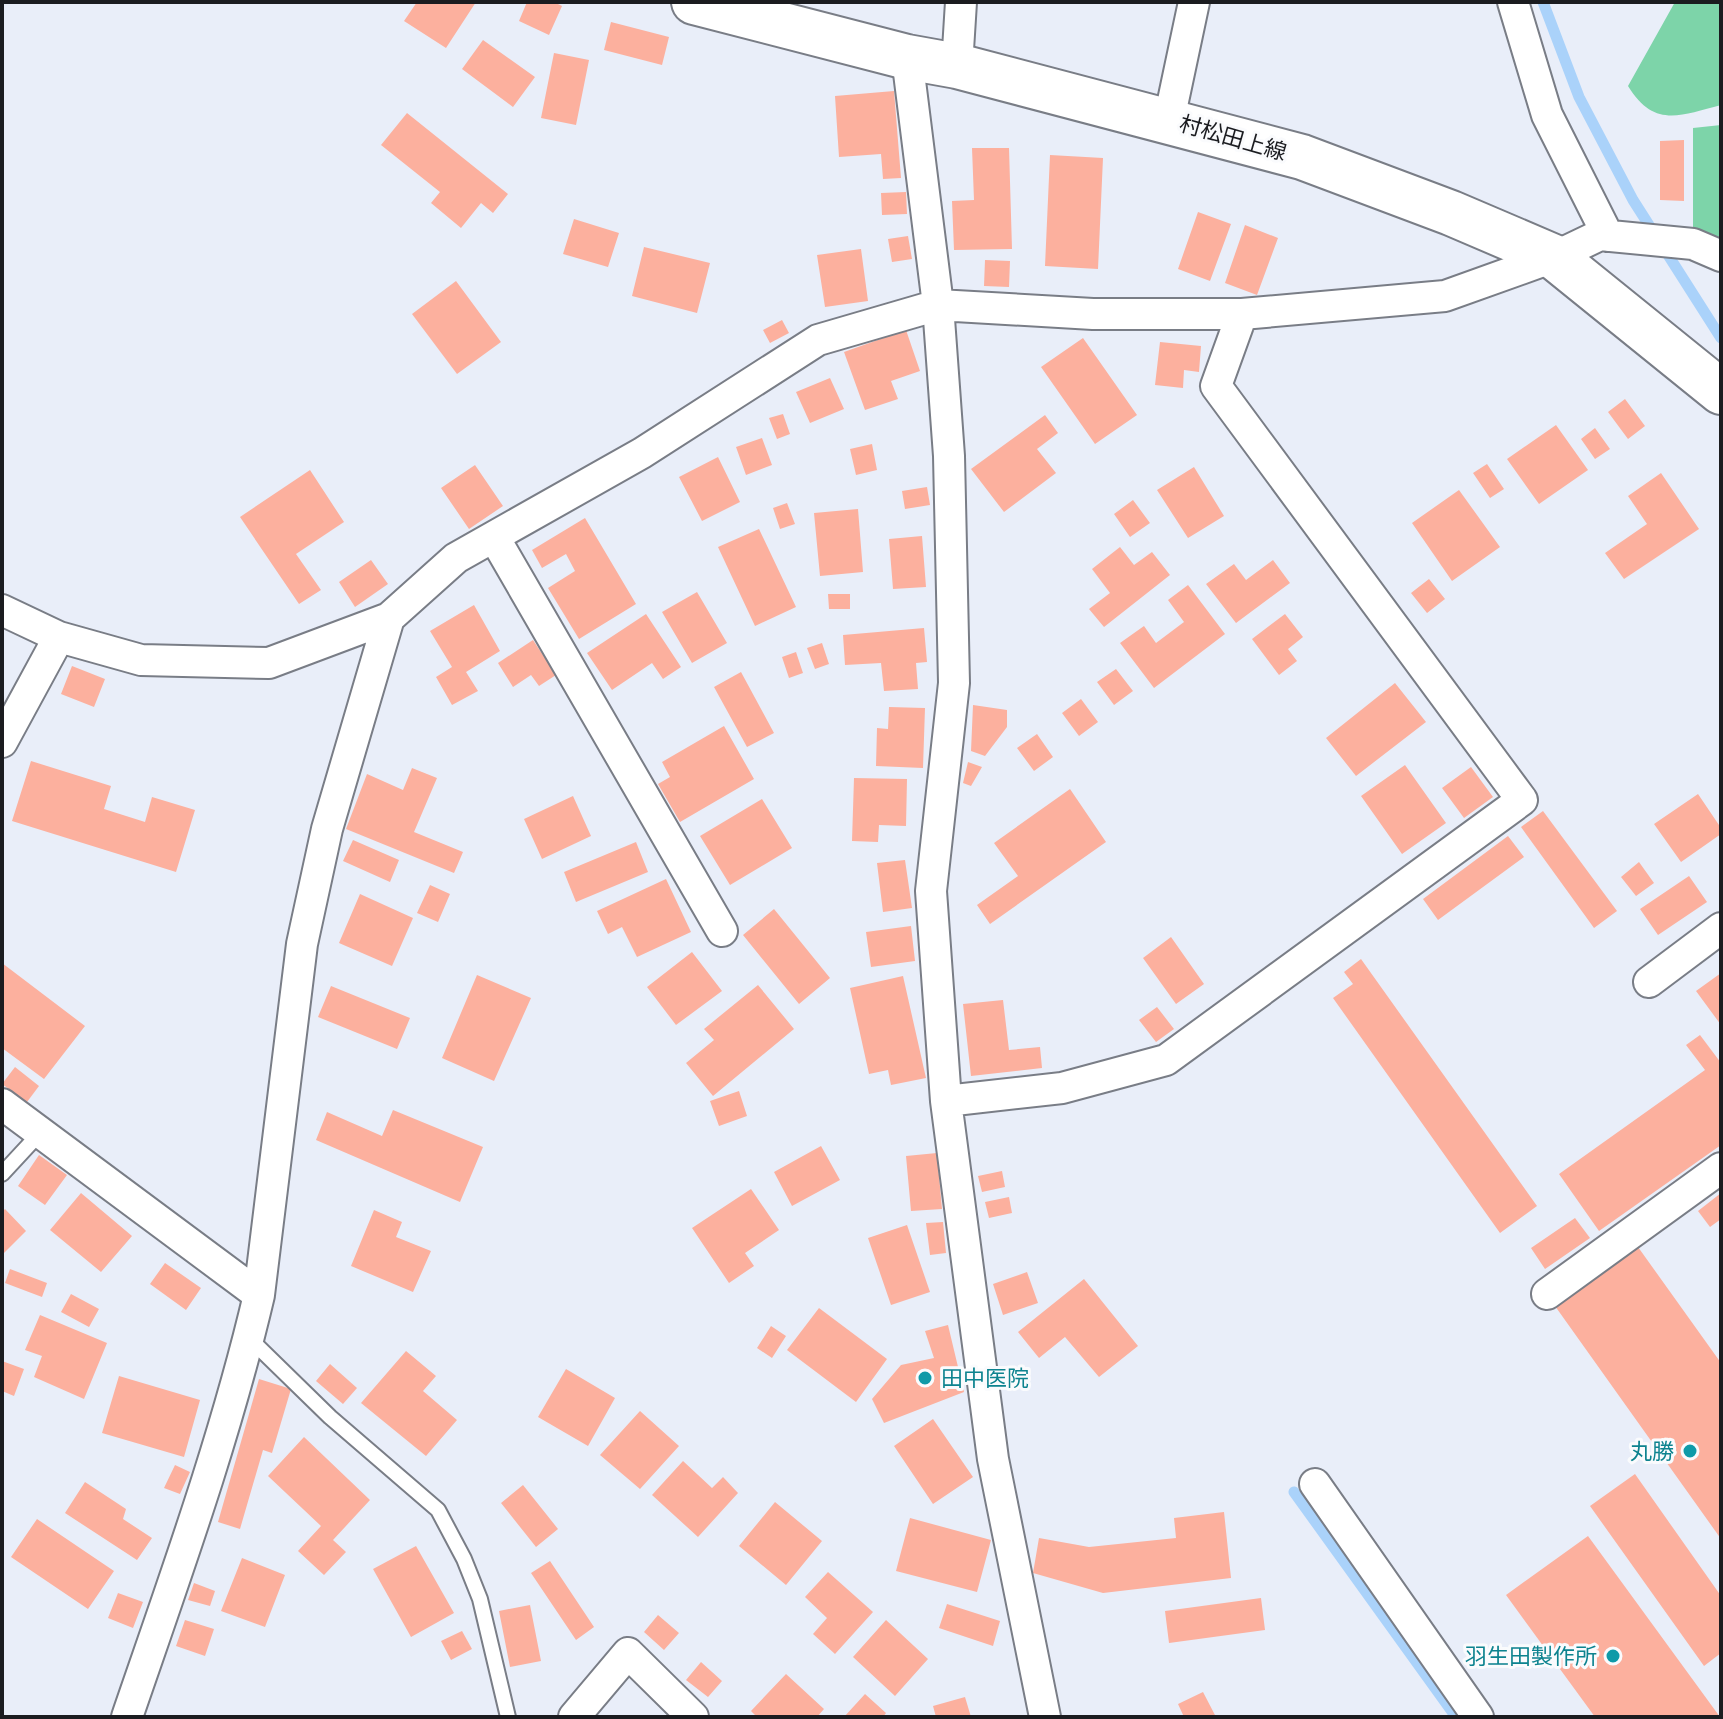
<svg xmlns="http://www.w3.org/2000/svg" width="1723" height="1719" font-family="Cabin,'Noto Sans JP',sans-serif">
<rect width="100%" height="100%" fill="#e9eef9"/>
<path fill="#7dd4a9" d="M1675,2H1721V105C1679,116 1654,128 1628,86Z
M1721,125V256L1693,244V128Z"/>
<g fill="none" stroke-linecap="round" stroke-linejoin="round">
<path stroke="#aad2fa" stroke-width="11" d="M1543,2L1579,97L1633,200L1721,338
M1294,1492L1456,1717"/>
</g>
<path fill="#fcb09e" d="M417,2H476L446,48L404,21Z
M527,2H554L562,6L549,35L519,21Z
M611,22L669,37L662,65L604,50Z
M483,40L535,77L513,107L462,69Z
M554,53L589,60L576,125L541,118Z
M894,91L901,178L883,179L881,154L839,157L835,96Z
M407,113L508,194L493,213L481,203L461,228L431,203L440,192L381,145Z
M1684,140V201L1660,200V141Z
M972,148H1009L1012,249L954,250L952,201L974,200Z
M1050,155L1103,158L1098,269L1045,266Z
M906,192L907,214L882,215L881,193Z
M1198,212L1231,224L1210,281L1178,269Z
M574,219L619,233L608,267L563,254Z
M1245,225L1278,238L1257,295L1225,283Z
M908,236L912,259L892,262L888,239Z
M644,247L710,263L697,313L632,296Z
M861,249L868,301L825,307L817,255Z
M985,260L1010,261L1009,287L984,286Z
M456,281L501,342L457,374L412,314Z
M782,320L789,333L770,343L763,330Z
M906,330L920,371L891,381L898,399L865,410L844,352Z
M1083,338L1137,415L1095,444L1041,367Z
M1160,342L1201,346L1199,372L1184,370L1183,388L1155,385Z
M830,378L844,409L810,423L796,392Z
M1625,399L1645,426L1628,439L1608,412Z
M783,414L790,434L777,439L769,418Z
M1045,415L1058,433L1037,449L1056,473L1004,512L971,469Z
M1556,425L1588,470L1539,504L1507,459Z
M1595,428L1610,449L1595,459L1581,439Z
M762,438L772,465L746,475L736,447Z
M872,444L877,470L856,475L850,449Z
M718,457L740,502L702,521L679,477Z
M1487,464L1504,489L1490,498L1473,473Z
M475,465L503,506L469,529L441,488Z
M1194,467L1224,516L1188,538L1157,490Z
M310,470L344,522L296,554L321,590L299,604L240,517Z
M1661,473L1699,529L1624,579L1605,553L1647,524L1628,496Z
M927,487L930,505L905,509L902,491Z
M1459,490L1500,547L1452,581L1412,523Z
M1133,500L1150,523L1130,537L1114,514Z
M787,503L795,524L780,529L773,508Z
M858,509L863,572L820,576L814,513Z
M585,518L636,604L579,639L548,588L575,571L566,554L542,568L532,550Z
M759,529L796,607L755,626L718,547Z
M922,536L926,587L893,589L889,539Z
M1120,547L1134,565L1152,552L1170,575L1104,627L1089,609L1110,593L1092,569Z
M371,560L388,584L355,607L339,582Z
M1273,560L1290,583L1236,623L1206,584L1234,564L1246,580Z
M1429,579L1445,599L1427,613L1411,593Z
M1188,585L1225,634L1154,688L1120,643L1144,626L1156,643L1184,622L1168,600Z
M697,592L727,643L692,663L662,612Z
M828,594H850V609H829Z
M474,605L500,651L466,672L478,691L452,705L436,677L452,667L430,631Z
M646,614L681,667L663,679L652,663L612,690L587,653Z
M1285,614L1303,637L1288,649L1297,661L1279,675L1252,639Z
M924,628L927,662L916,663L918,689L884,691L881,663L845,665L843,635Z
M533,640L556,675L539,686L531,675L513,687L498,663Z
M822,643L829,664L815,669L807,648Z
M796,652L803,673L789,678L782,657Z
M72,666L105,679L94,707L61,694Z
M1116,669L1133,691L1114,705L1097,682Z
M741,672L774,733L747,747L714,687Z
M1395,683L1426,722L1356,776L1326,738Z
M1081,699L1098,722L1079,736L1062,713Z
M973,705L1007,710V727L985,756L971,751Z
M889,707L925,708L923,768L876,766L877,728L888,729Z
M724,726L754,779L680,822L658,784L670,777L662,762Z
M1037,734L1053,757L1034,771L1017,748Z
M31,761L111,786L104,809L145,822L152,797L195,810L176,872L12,821Z
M968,762L982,767L971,786L963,783Z
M1405,765L1446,823L1402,854L1361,796Z
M1471,767L1493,797L1464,818L1442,788Z
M412,768L437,778L414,832L463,852L454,873L346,829L367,774L403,790Z
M854,778L907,779L906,826L879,825L878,842L852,841Z
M1070,789L1106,842L990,924L977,905L1018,876L994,843Z
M1698,794L1721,828V834L1681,862L1654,824Z
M573,796L591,836L542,859L524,819Z
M762,799L792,848L730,885L700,836Z
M1543,811L1617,911L1594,928L1521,827Z
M1508,836L1524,857L1438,920L1423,899Z
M353,840L399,860L390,882L343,861Z
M636,842L648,872L576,902L564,872Z
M905,860L912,908L883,912L877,863Z
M1639,862L1654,883L1636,896L1621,877Z
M1689,876L1707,902L1658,935L1640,909Z
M666,879L691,932L637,957L622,927L608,934L597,911Z
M430,885L450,894L438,922L417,913Z
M360,894L413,918L392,966L339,943Z
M774,909L830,978L799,1004L743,935Z
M911,926L915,961L871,967L866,932Z
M1171,937L1204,984L1176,1004L1143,958Z
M692,952L722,991L676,1025L647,987Z
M1361,959L1537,1206L1500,1233L1333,998L1353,984L1344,972Z
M2,963L85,1026L44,1079L2,1048Z
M1721,973V1025L1696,991Z
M477,975L531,998L494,1081L442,1058Z
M903,976L926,1078L891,1085L888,1070L869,1074L850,988Z
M758,985L794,1029L713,1096L686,1063L714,1040L704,1029Z
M331,986L410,1018L397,1049L318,1017Z
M1003,1000L1009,1050L1040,1047L1042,1068L971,1076L963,1004Z
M1157,1007L1174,1029L1156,1042L1139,1020Z
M1700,1035L1721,1063V1145L1599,1231L1559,1174L1705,1070L1686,1045Z
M15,1067L39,1086L27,1102L2,1084Z
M739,1091L747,1116L719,1126L710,1101Z
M393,1110L483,1147L460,1202L316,1140L327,1112L382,1136Z
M821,1146L840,1180L792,1206L774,1172Z
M937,1153L942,1209L911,1211L906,1156Z
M39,1155L67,1175L45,1205L18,1186Z
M1002,1171L1005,1187L982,1192L978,1176Z
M751,1189L779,1230L745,1253L754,1266L729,1283L692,1228Z
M81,1193L132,1236L101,1272L50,1230Z
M1721,1193V1219L1710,1227L1698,1211Z
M1009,1197L1012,1213L989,1218L985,1202Z
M5,1209L26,1231L2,1255V1212Z
M374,1210L402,1222L396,1237L431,1251L413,1292L351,1266Z
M1575,1218L1590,1238L1545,1269L1531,1248Z
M943,1222L946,1253L930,1255L926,1223Z
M907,1225L930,1292L891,1305L868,1238Z
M1638,1247L1721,1363V1539L1555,1306Z
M165,1263L201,1288L186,1310L150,1284Z
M10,1269L47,1283L42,1297L5,1283Z
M1027,1272L1038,1303L1003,1315L993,1284Z
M1084,1279L1138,1346L1099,1377L1065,1337L1039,1358L1018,1332Z
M71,1294L99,1309L89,1327L61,1312Z
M819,1308L887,1359L856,1402L787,1350Z
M40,1315L107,1343L84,1399L34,1377L42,1356L25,1350Z
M948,1325L964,1392L884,1423L872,1399L901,1365L934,1358L925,1331Z
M771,1326L786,1336L772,1358L757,1348Z
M406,1351L436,1376L423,1391L457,1420L426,1456L361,1403Z
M2,1361L24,1369L14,1396L2,1391Z
M330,1364L357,1388L343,1404L316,1381Z
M566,1369L615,1398L588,1446L538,1417Z
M119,1376L200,1400L184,1457L102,1433Z
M259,1379L291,1389L272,1453L263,1450L240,1529L218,1522Z
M640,1411L679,1446L640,1489L600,1455Z
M933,1419L973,1477L933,1504L894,1446Z
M304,1437L370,1500L333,1540L346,1552L324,1575L298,1551L321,1526L268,1476Z
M683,1461L712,1488L723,1477L738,1493L698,1537L652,1495Z
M175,1465L190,1472L180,1494L164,1488Z
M1635,1474L1721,1596V1653L1704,1666L1590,1506Z
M85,1482L126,1509L123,1519L152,1538L137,1560L65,1513Z
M523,1485L558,1529L536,1547L501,1503Z
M775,1502L822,1541L786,1585L739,1546Z
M1224,1512L1231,1578L1103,1593L1033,1573L1039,1538L1089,1547L1176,1538L1174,1518Z
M910,1518L991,1540L977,1592L896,1571Z
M37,1519L114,1571L88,1609L11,1557Z
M1588,1536L1720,1717H1595L1506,1595Z
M416,1546L454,1613L411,1637L373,1569Z
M242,1558L285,1575L265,1627L221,1611Z
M550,1561L594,1627L576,1640L531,1573Z
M828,1572L873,1612L835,1654L813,1634L827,1618L805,1597Z
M194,1583L215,1591L210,1606L188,1600Z
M118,1593L143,1602L133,1628L108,1618Z
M1261,1598L1265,1630L1169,1643L1165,1611Z
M947,1604L1000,1621L993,1646L939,1628Z
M530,1605L541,1661L510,1667L499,1611Z
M658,1615L679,1633L664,1650L644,1632Z
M185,1620L214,1629L205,1656L176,1646Z
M886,1620L928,1659L895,1696L853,1657Z
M462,1631L472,1649L451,1660L441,1641Z
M701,1662L722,1681L708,1697L686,1680Z
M786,1674L824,1709L817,1717H757L751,1711Z
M1203,1692L1216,1717H1184L1178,1704Z
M865,1694L886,1713L883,1717H844Z
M965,1697L971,1717H936L933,1706Z"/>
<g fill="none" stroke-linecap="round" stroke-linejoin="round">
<defs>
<path id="service" d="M2,1174L40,1133
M249,1338L330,1417L438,1510L464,1559L480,1599L508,1717"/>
<path id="minor" d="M1513,2L1547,115L1608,236
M907,57L938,305L949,456L954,683L931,891L946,1101L993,1459L1045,1717
M957,66L961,2
M1169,120L1194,2
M494,537L722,931
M2,610L59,637L141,660L269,663L389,618L456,558L642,453L818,340L938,305L1093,314H1242L1445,296L1554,257L1600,235L1693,244L1721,256
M2,742L59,637
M1649,982L1721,928
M946,1101L1062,1088L1166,1060L1522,800L1216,386L1242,314
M2,1104L259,1295
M1547,1294L1721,1168
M1315,1484L1478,1717
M127,1717C175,1577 225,1440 259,1295L302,944L327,829L389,618
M574,1717L628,1653L693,1717"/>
<path id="primary" d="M694,2L907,57L957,66L1302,157L1451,213L1554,257L1721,392"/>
</defs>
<use href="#service" stroke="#797d86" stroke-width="18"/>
<use href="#minor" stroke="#797d86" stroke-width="34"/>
<use href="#primary" stroke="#797d86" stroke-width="48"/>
<use href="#service" stroke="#fff" stroke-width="14"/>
<use href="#minor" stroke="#fff" stroke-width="30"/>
<use href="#primary" stroke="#fff" stroke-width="44"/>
</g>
<g fill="#0f9aa8" stroke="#fafbfd" stroke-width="3">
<circle cx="925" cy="1378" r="8"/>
<circle cx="1690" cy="1451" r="8"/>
<circle cx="1613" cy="1656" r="8"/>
</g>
<g text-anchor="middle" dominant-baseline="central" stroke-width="6" stroke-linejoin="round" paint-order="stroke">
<g font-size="22" fill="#1b1c20" stroke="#fafbfd">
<text transform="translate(1233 138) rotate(16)">村松田上線</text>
</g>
<g font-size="22" fill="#0d838f" stroke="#fafbfd" text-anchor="end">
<text x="941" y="1378" text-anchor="start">田中医院</text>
<text x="1674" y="1451">丸勝</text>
<text x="1597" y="1656">羽生田製作所</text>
</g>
</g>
<rect width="1723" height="1719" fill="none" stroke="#1b1c20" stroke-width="8"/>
</svg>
